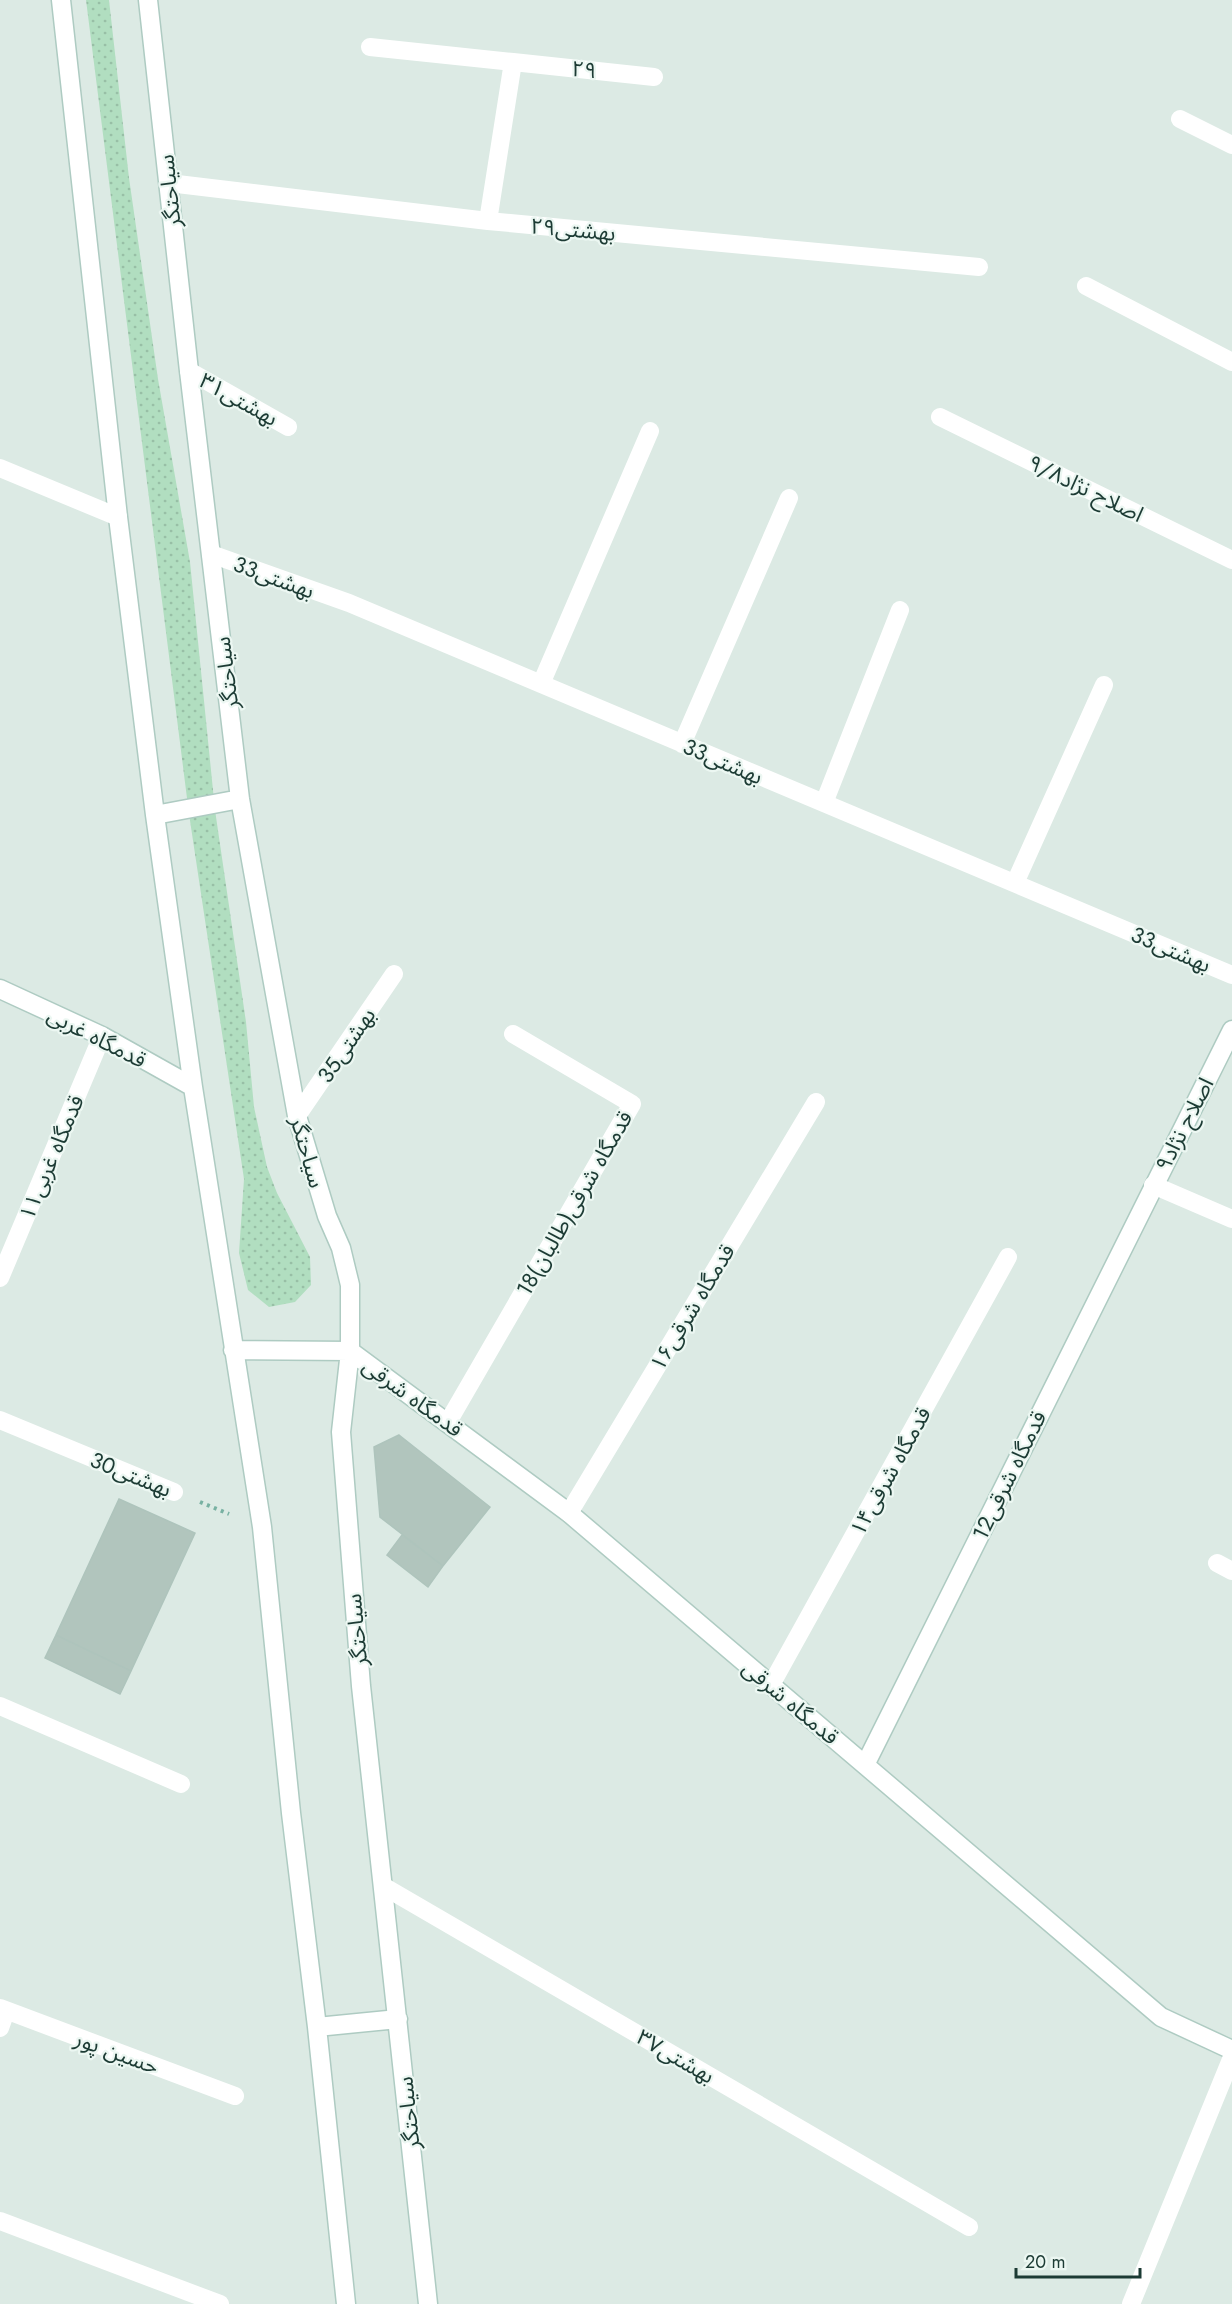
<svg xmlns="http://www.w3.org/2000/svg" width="1232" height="2304" font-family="Jost,'Noto Sans Arabic',sans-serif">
<defs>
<pattern id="grass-dots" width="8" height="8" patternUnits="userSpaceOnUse" patternTransform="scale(1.5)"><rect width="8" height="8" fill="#b1dec0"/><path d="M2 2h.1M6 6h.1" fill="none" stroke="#98bfa6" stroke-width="1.8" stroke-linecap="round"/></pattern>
</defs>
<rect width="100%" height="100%" fill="#dceae4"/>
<path fill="url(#grass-dots)" d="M86,0H109L129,178L158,379L190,562L215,810L246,1022L254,1107L267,1167L277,1193L310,1257L311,1285L295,1302L269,1307L248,1290L239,1253L244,1179L189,814Z"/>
<path fill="#b1c5bd" stroke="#aec4bc" stroke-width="1.5" d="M399,1435L490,1507L443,1566L380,1517L374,1447Z
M119,1499L195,1533L131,1671L56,1635Z
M402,1535L443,1566L428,1587L387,1555Z
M56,1635L131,1671L120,1694L45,1658Z"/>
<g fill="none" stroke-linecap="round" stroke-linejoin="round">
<defs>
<path id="secondary" d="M61,0L118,517L155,815L193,1087L262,1527L291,1813L317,2027L346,2304
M148,0L189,371L240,799L297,1116L327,1216L341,1248L350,1285V1351L341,1432L361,1686L428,2304
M155,815L240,799
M0,989L102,1036L193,1087
M233,1350L350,1351
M350,1351L569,1513L1161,2017L1232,2050
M865,1765L1232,1030
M317,2027L398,2019"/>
</defs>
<use href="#secondary" stroke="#aecbc2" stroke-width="21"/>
<path stroke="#78b1a2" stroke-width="4" stroke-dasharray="3 4.5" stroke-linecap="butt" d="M200,1502L229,1514"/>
<path stroke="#fff" stroke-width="18" d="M370,47L513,62L488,221
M513,62L654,77
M1180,119L1232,145
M169,183L488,221L979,267
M1086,286L1232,362
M189,371L288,427
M940,417L1232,560
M211,554L349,603L1232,975
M541,684L650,431
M682,744L789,498
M824,803L900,610
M1015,883L1104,685
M297,1116L394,974
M1153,1185L1232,1219
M448,1422L632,1104L513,1034
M569,1513L816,1102
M1217,1563L1232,1571
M771,1685L1008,1257"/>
<path stroke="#fff" stroke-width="18" d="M0,468L118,517
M0,1278L102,1036
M0,1420L174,1492
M0,1706L181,1784
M383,1886L969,2227
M0,2008L235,2096
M0,2028L6,2011
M0,2221L220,2304
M1131,2304L1232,2057"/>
<use href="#secondary" stroke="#fff" stroke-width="18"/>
</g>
<g text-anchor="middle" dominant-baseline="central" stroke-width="4.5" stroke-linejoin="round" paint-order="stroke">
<g font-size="22" fill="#1c3b34" stroke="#ecf7f2">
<text transform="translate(584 69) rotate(6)">۲۹</text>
<text transform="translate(169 191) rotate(-96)">سیاحتگر</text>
<text transform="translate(573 229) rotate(5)">۲۹بهشتی</text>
<text transform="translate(239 399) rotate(29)">بهشتی۳۱</text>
<text transform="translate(1086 488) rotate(26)">اصلاح نژاد۹/۸</text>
<text transform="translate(274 577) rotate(20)">33بهشتی</text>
<text transform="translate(226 673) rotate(-97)">سیاحتگر</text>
<text transform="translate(723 761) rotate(23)">33بهشتی</text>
<text transform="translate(1171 949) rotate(23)">33بهشتی</text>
<text transform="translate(97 1037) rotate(27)">قدمگاه غربی</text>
<text transform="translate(346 1045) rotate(-56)">بهشتی35</text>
<text transform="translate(1184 1124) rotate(-63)">اصلاح نژاد۹</text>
<text transform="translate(308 1152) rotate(74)">سیاحتگر</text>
<text transform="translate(51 1157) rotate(-67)">قدمگاه غربی۱۱</text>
<text transform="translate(574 1203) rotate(-60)">18قدمگاه شرقی(طالبان)</text>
<text transform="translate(692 1307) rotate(-59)">قدمگاه شرقی۱۶</text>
<text transform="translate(413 1397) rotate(36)">قدمگاه شرقی</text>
<text transform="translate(890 1471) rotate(-61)">قدمگاه شرقی۱۴</text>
<text transform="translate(131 1474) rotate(22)">30بهشتی</text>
<text transform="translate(1009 1475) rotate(-64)">12قدمگاه شرقی</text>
<text transform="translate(356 1630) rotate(-95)">سیاحتگر</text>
<text transform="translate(791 1702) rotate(40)">قدمگاه شرقی</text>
<text transform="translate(117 2052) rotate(20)">حسین پور</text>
<text transform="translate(676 2056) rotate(30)">بهشتی۳۷</text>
<text transform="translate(408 2113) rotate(-96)">سیاحتگر</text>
</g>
</g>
<path d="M1016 2268v9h124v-9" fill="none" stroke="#1c3b34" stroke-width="3"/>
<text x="1025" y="2268" font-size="18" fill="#1c3b34" stroke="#ecf7f2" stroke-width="4.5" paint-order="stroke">20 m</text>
</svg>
